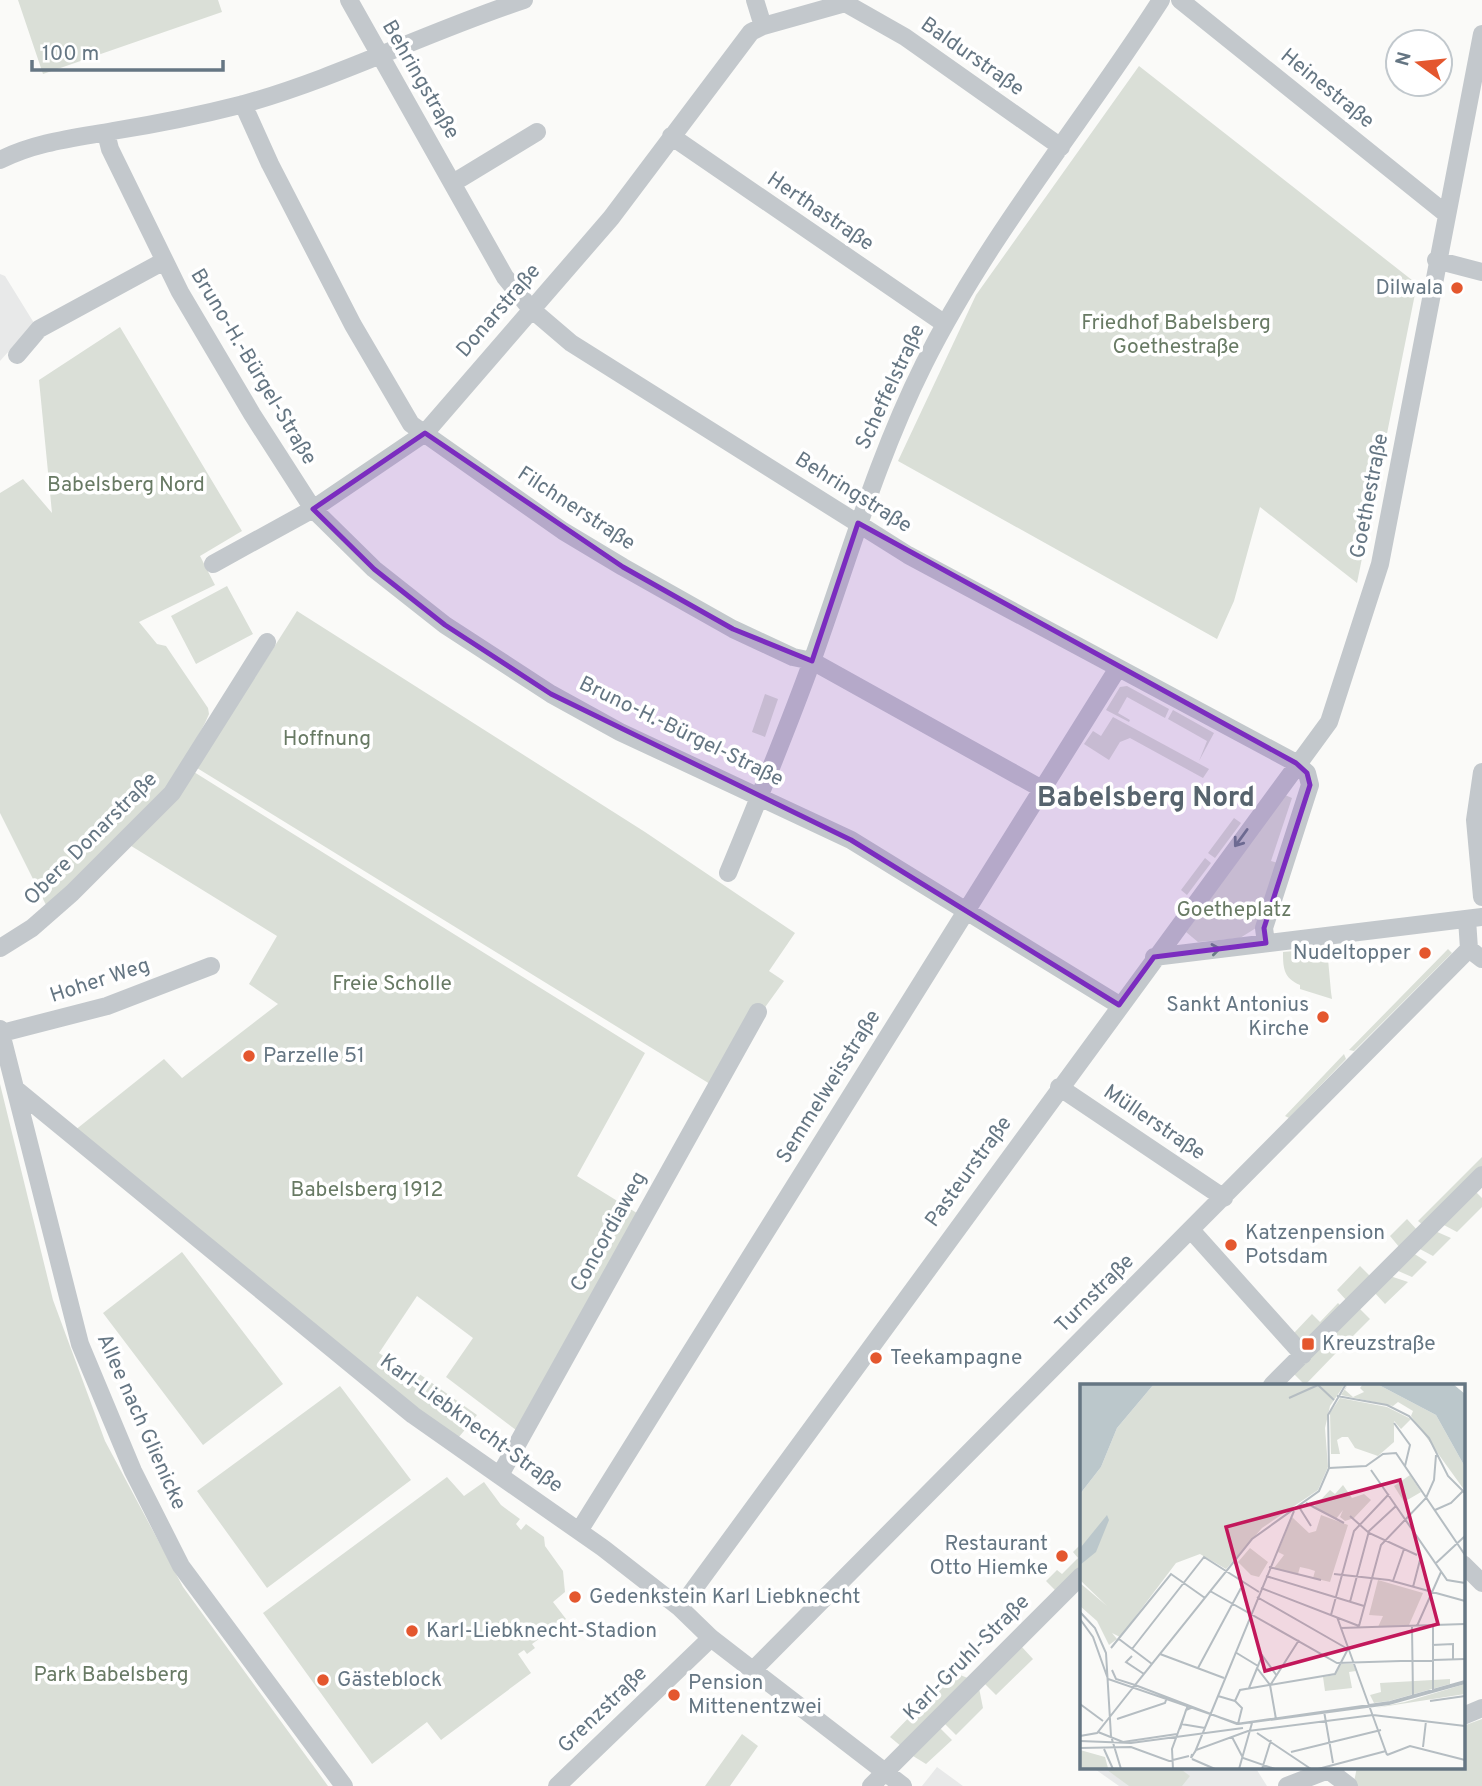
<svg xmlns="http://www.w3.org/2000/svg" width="1482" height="1786" font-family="Overpass,sans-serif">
<rect width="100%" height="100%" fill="#fafaf8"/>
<path fill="#e8e9e9" d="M0,274L5,276L34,323L0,361Z
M937,1767L963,1786H922Z
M1092,1767H1255L1267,1786H1119Z"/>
<path fill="#dadfd7" d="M18,0H218L222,12L43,74Z
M1139,66L1417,284L1357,583L1260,507L1234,601L1217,639L898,461L976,295Z
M120,327L242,531L200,556L215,585L139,622L157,644L166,646L208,708L209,714L205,723L173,782L83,874L46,905L0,813V493L23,479L52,513L39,380Z
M227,586L253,634L196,664L171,616Z
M297,611L645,832L795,933L769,971L784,981L710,1084L197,768Z
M1127,686L1169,709L1165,718L1127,697L1118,713L1130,720L1129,722L1106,710L1120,687Z
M765,694L778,699L765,737L752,732Z
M1173,710L1214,733L1199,761L1207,741L1168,719Z
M1113,717L1209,769L1203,778L1130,738L1120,742L1109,760L1084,744L1093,731L1101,736Z
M194,772L645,1053L577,1176L640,1215L520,1433L446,1377L473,1338L417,1296L379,1353L415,1377L418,1373L477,1415L454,1443L74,1131L164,1059L182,1078L278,1004L249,984L277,936L128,844Z
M1285,795L1292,798L1271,861L1278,863L1256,928L1240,938L1198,942L1186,932Z
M1234,818L1241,823L1215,858L1208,853Z
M1205,858L1211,863L1187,895L1181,890Z
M1327,948L1331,992L1332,999L1300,989V985C1284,978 1283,969 1283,952Z
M1448,949L1452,953L1354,1051L1349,1050Z
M1344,1054L1346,1059L1289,1118L1285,1116Z
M0,1084L53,1300L105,1441L183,1587L328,1786H0Z
M1482,1157V1166L1423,1225L1418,1221Z
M1475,1191L1482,1198V1207L1457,1232L1442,1224Z
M1407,1219L1418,1231L1400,1248L1390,1236Z
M1435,1231L1451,1238L1433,1256L1418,1248Z
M182,1252L283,1384L203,1445L103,1313Z
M1413,1253L1427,1262L1412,1277L1396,1270Z
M1360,1266L1371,1277L1347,1301L1337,1290Z
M1390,1276L1408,1282L1385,1304L1374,1292Z
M1338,1303L1342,1307L1305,1344L1294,1333L1312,1314L1320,1322Z
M1359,1308L1370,1319L1341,1348L1330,1337Z
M1324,1342L1336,1353L1305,1385L1293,1373Z
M340,1386L411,1480L267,1588L197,1491Z
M447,1477L464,1496L484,1482L501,1505L520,1519L516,1524L521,1530L526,1524L544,1537L545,1546L563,1571L565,1592L553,1602L566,1619L532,1644L535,1648L527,1654L524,1650L518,1654L531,1673L441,1740L427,1722L372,1764L263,1613Z
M1081,1544V1566L1056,1591L1046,1581L1057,1570L1062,1574L1078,1558L1073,1552Z
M1021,1646L1033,1659L996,1695L984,1683Z
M953,1672L970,1679L902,1747L890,1737Z
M979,1688L983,1708L956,1735L944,1723Z
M1482,1719V1786H1356L1354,1782L1357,1767H1463V1726Z
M940,1728L952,1740L926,1764L913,1756Z
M742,1734L758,1746L730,1786H705Z
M1103,1767H1178L1190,1776L1182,1786H1129Z"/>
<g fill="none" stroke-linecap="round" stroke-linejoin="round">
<path stroke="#c3c8cc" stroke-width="18" d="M349,0L505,277L530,308L571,343L908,555L1296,763L1307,773L1310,785L1264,928L1266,943
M755,0L763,26
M1180,0L1445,213
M243,104L270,164L353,325L411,424L563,531L623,567L733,629L793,657L812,661L1042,789
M106,133L110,149L180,292L252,414L313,509L374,569L445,625L551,694L620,732L851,840L1119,1005
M671,136L945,324
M0,160C36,142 74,138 113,131C157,124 201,115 244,104C340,77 429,31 524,0
M453,183L537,132
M1436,260L1482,272
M17,355L39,329L164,261
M213,564L313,509L425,433L611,218L751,32L763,26L845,3L905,37L1061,147
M1482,772L1475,820L1482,897
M728,873C757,803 786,733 812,661C848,561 876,460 924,364C989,234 1083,122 1161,0
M1467,919L1469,949L1482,959
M0,948L32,928L72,893L172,793L267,642
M1154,957L1482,917
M0,1029L80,1344L133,1471L181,1566L344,1786
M2,1033L107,1006L211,966
M1059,1087L1224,1198
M18,1091L413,1415L603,1548L680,1608L711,1638L903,1786
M1191,1230L1303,1355
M1272,1385L1482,1175
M500,1475L758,1012
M579,1531L1118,668
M1463,1564L1482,1583
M680,1608L1329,722L1380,564L1482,34
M752,1671L1469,949
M1463,1716L1482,1708
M1328,1770L1349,1786
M557,1786L711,1638
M871,1786L1081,1576
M1287,1786L1336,1767"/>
</g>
<defs><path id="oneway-shaft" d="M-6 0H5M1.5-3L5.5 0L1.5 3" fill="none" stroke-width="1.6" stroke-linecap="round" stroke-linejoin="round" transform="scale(1.75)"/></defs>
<g stroke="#6a7a87">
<use href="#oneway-shaft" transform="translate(1241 838) rotate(126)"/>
<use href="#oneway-shaft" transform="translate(1210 950) rotate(-7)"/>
</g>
<path fill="#7b2cbf" fill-opacity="0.2" stroke="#7b2cbf" stroke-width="5" stroke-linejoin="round" d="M425,433L623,567L733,629L812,661L858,523L1296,763L1307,773L1310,785L1264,928L1266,943L1154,957L1119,1005L851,840L551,694L445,625L374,569L313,509Z"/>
<g fill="#e4572e" stroke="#fff" stroke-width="2.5">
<circle cx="1457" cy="288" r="7"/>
<circle cx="1425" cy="953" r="7"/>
<circle cx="1323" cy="1017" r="7"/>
<circle cx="249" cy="1056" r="7"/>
<circle cx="1231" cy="1245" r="7"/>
<rect x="1301" y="1337" width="14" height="14" rx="3.5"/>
<circle cx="876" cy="1358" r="7"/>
<circle cx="1062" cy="1556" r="7"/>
<circle cx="575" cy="1597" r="7"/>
<circle cx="412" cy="1631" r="7"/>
<circle cx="323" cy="1680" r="7"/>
<circle cx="674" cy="1695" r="7"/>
</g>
<g text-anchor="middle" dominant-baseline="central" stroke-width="7" stroke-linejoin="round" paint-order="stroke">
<g font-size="21" fill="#657683" stroke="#fff">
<text transform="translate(972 57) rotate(35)">Baldurstraße</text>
<text transform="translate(420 80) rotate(60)">Behringstraße</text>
<text transform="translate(1327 89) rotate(39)">Heinestraße</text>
<text transform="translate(820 212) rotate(34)">Herthastraße</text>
<text transform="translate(499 311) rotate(-49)">Donarstraße</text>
<text transform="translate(253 367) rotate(59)">Bruno-H.-Bürgel-Straße</text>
<text transform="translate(891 387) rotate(-65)">Scheffelstraße</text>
<text transform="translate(853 493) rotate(32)">Behringstraße</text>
<text transform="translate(1370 496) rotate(-79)">Goethestraße</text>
<text transform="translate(576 509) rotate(33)">Filchnerstraße</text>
<text transform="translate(681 732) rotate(26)">Bruno-H.-Bürgel-Straße</text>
<text transform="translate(91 839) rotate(-45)">Obere Donarstraße</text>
<text transform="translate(100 981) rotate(-18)">Hoher Weg</text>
<text transform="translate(829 1087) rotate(-58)">Semmelweisstraße</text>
<text transform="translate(1154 1123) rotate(34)">Müllerstraße</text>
<text transform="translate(969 1172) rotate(-54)">Pasteurstraße</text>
<text transform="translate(609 1232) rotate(-61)">Concordiaweg</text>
<text transform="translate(1095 1294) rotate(-45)">Turnstraße</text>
<text transform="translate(141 1422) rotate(66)">Allee nach Glienicke</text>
<text transform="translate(471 1424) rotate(36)">Karl-Liebknecht-Straße</text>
<text transform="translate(967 1658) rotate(-45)">Karl-Gruhl-Straße</text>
<text transform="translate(603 1710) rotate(-44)">Grenzstraße</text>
</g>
<g font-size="21" fill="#657683" stroke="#fff" text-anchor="start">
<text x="1443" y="288" text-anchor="end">Dilwala</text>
<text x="1411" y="953" text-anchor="end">Nudeltopper</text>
<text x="1309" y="1005" text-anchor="end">Sankt Antonius<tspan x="1309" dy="24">Kirche</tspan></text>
<text x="263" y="1056">Parzelle 51</text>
<text x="1245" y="1233">Katzenpension<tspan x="1245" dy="24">Potsdam</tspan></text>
<text x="1322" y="1344">Kreuzstraße</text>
<text x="890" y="1358">Teekampagne</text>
<text x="1048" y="1544" text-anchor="end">Restaurant<tspan x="1048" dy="24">Otto Hiemke</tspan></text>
<text x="589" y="1597">Gedenkstein Karl Liebknecht</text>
<text x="426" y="1631">Karl-Liebknecht-Stadion</text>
<text x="337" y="1680">Gästeblock</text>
<text x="688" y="1683">Pension<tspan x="688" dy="24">Mittenentzwei</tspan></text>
</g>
<g font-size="21" fill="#687a64" stroke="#fff">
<text x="1176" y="323">Friedhof Babelsberg<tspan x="1176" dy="24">Goethestraße</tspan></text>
<text x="126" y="485">Babelsberg Nord</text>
<text x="327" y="739">Hoffnung</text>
<text x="1234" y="910">Goetheplatz</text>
<text x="392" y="984">Freie Scholle</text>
<text x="367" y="1190">Babelsberg 1912</text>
<text x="111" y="1675">Park Babelsberg</text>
</g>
<g font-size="28" font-weight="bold" fill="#57646e" stroke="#fff">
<text x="1146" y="799">Babelsberg Nord</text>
</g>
</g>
<g transform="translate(1080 1384)">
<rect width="385" height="385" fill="#fafaf8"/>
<path d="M74,0H265L250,22L245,44L248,83L238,106L182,144L146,185L120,170L96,179L40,253L32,249L37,255L29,261L17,237L0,222V199L27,222L0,196V110L21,83L37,44ZM268,0L265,6L273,13L284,8L280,4L283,0H297L356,31L385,83V107L331,32L333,27L318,18L313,22L261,11ZM260,14L307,23L331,35L321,45L314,37V58L298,72L275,64L268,53H262L257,56L260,70H251L250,29ZM330,91L341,108L324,118L314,102ZM263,101L272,114L284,110L291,116L274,134L265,137L260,133L263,126L256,135L233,124L250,106L255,110ZM241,131L268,141L250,198L233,194L235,187L229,185L220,183L218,190L194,184L204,171L198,168L212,133L229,149L236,147ZM170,164L188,178L179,193L171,191L158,178ZM298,196L343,209L329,241L298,243L303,232L289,231ZM261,280H273L276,287L269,288L272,304L245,307L243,293L255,291ZM370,295V300L309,317L294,319L290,311L301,308L300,299ZM385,300V310L295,324L325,318ZM0,366L25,373L28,384L0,385Z" fill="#dadfd7"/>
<path d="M0,0H74L37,44L21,83L0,110ZM297,0H373L385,10V83L356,31ZM27,131L29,136L16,168L0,181L1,163Z" fill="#bbc7cb"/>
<path fill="none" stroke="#b5bdc2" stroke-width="2" d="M257,12L307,21L329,32L349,54L368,92L385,109M209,14L238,1L254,16M314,39L330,61L325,82M249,84L286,82L303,70L316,69L385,171M291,86L367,196L385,199M226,119L264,139M219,123L231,142M355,126L371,119L383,107M270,132L289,149L337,171M355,180L385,152M189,183L241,196M254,190L309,196L385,217M186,192L284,222M313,197L324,165M333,203L340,176M181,204L279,242M130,207L257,279L385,275M177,213L266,264M270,218L289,147L316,122M0,228L15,244L26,269L31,352L41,385M251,231L274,147L309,110M257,233L307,371M0,235L13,253L28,295L159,340L309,320L385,299M279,242L301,161L346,114L354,96L356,71M337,242L361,188M332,243L333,312M261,244L385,240M39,255L72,280M352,261L373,260V275M31,264L91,190L125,214M52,265L124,173L179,208M179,267L197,292M155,268L178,282M80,270L144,294M52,272L46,278L64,290M118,284L161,204M177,284L190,301L196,335M32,286L36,295L55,301M191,300L219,256M169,304L182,272M353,306V241M138,312L155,317L160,306L255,290L269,263M155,317L162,324L158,340M350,317L385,312M0,320L23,337M244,327L253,379M37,335L85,319L87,313M101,340L125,344M156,340L310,318L385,297M157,340L55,301L172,155L239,107L249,84L248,31L266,0M100,345L106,326L113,323M18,348L43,358L97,350M177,349L231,385M0,352L17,349L55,301M152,353L163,374L195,385M0,357L51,359L163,344M343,363L346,337M0,364L51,363L89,377L109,372M24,365L33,385M115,368L214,127M211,368L301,346M112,370L111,374L116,366L168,347L293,331L385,342M307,371L330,362L385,376M112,375L135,385M93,385L92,365L108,321M159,385L172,339M182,385L191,356M238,385L306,367"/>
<path fill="#c2185b" fill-opacity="0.15" stroke="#c2185b" stroke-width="3.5" d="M320,96L358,240L185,287L146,143Z"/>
<rect width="385" height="385" fill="none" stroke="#657683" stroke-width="3.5"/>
</g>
<g transform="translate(1419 63) rotate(285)"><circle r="33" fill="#ffffff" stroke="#c1c8cd" stroke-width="2"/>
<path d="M0-5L12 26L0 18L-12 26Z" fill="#e4572e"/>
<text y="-10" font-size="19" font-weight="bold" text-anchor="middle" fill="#657683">N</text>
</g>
<path d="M32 60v10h191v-10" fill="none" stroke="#657683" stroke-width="3.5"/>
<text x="42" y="60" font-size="21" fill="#657683" stroke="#ffffff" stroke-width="5" paint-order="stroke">100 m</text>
</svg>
